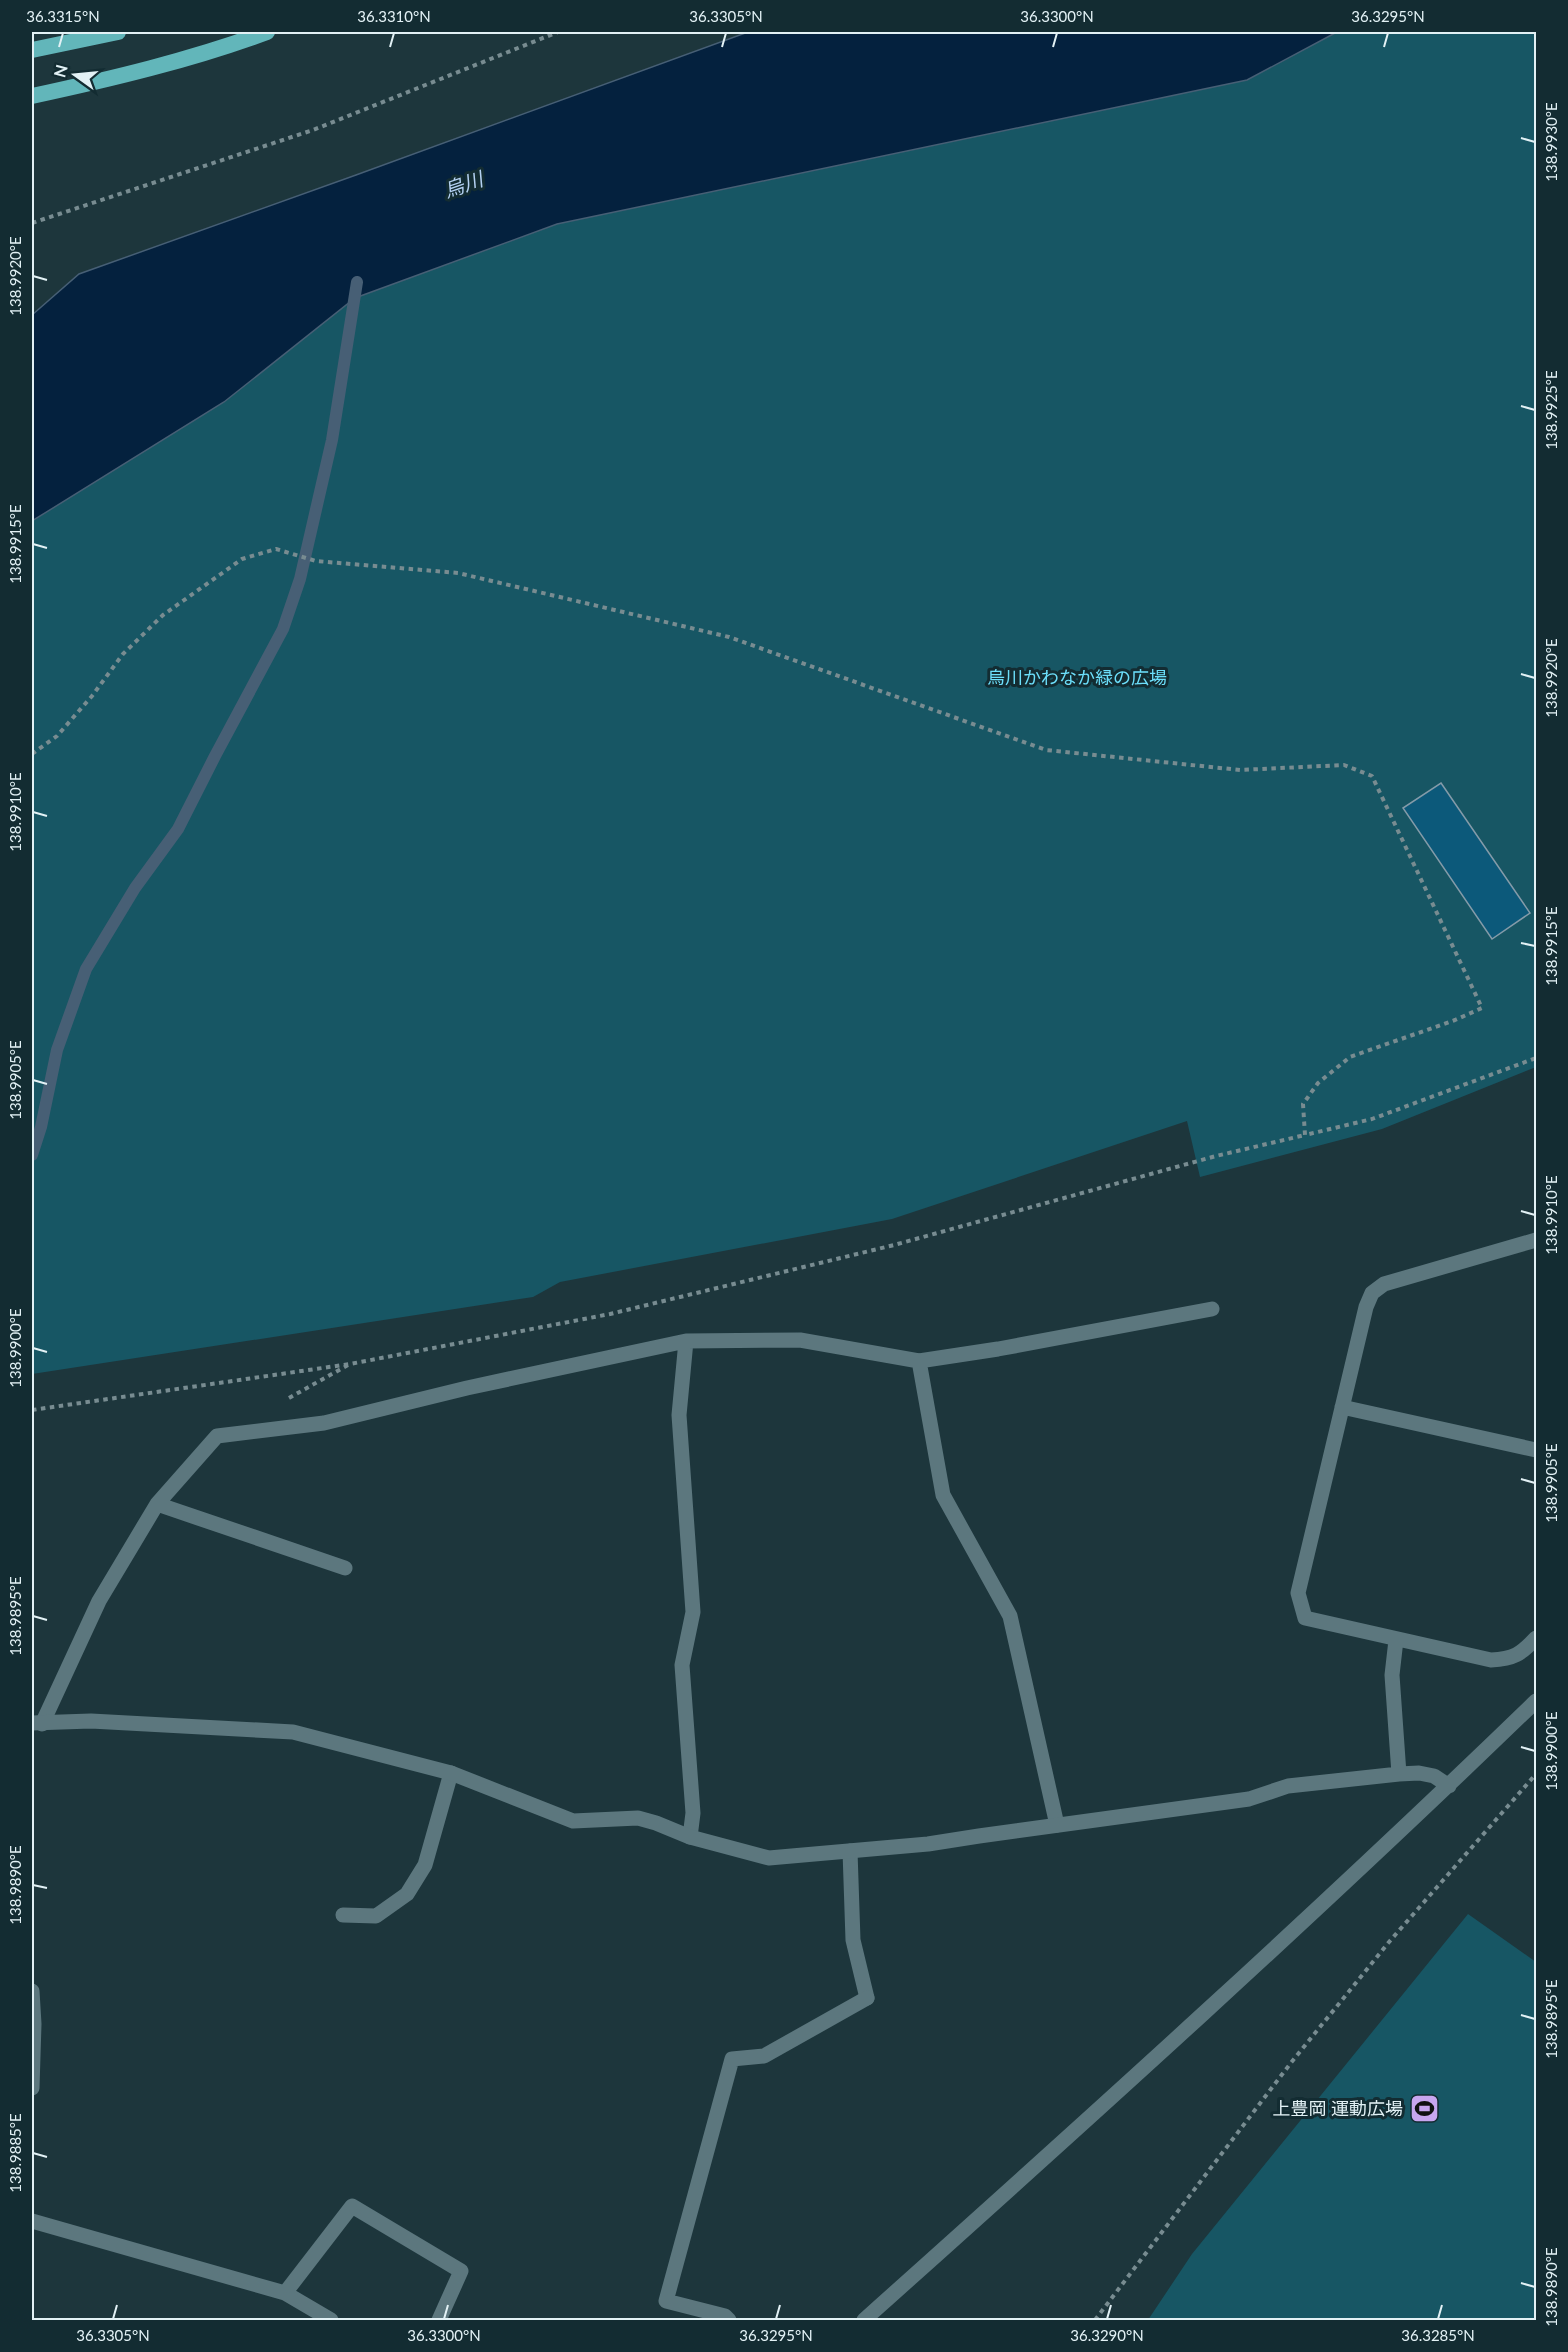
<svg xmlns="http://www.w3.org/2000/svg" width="1568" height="2352" font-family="Lato,'Noto Sans JP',sans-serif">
<rect width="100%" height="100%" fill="#1d363c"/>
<path fill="#175664" d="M1337,32H1536V1067L1382,1129L1200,1177L1187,1121L892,1219L560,1282L533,1297L32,1374V521L224,402L354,298L557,224L1246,80Z
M1468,1914L1536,1962V2320H1148L1192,2254Z"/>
<path fill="#04213e" stroke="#475f75" stroke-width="1.5" d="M748,32H1337L1247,80L557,224L355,298L224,402L32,521V315L79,274L356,175Z"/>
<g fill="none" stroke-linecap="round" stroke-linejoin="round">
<path stroke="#475f75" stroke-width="12" d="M32,1155L41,1127L57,1050L86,969L135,888L178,829L215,756L283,629L300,579L332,440L357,282"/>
</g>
<path fill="#0c597a" stroke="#849ba9" stroke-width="1.5" d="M1441,783L1530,913L1492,939L1403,808Z"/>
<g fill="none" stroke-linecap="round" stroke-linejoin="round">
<path stroke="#788c91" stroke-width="4" stroke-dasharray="4.5 4.5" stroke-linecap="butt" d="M32,223L313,130L558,32
M32,754L57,736L92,696L123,654L163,615L242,559L276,549L316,561L458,573L729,637L1046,750L1240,770L1344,765L1372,776L1482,1008L1455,1020L1350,1057L1318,1083L1303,1104L1305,1135L1372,1119L1536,1058
M289,1398L348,1365
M32,1410L350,1364L610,1314L894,1245L1216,1156L1305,1135
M1095,2320L1290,2064L1389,1942L1536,1774"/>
<path stroke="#5c777e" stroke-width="15" d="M686,1341L679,1415L693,1612L682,1665L693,1813L690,1837
M919,1361L943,1495L1010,1616L1057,1825
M157,1504L345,1568
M42,1724L99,1601L157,1504L217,1436L324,1423L467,1388L686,1341L800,1340L919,1361L998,1349L1212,1309
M850,1851L853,1940L867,1998
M343,1915L376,1916L407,1894L425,1865L451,1773
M32,2221L285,2293L331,2320
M285,2293L352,2206L461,2271L439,2320"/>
<path stroke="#5c777e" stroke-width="15" d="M1536,1240L1384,1284L1372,1293L1366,1307L1298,1593L1305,1618L1491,1660C1514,1659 1521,1654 1536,1638
M1342,1407L1536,1450
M1396,1640L1392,1675L1399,1774
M32,1723L91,1721L293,1732L451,1773L573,1821L638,1818L656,1823L690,1837L769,1858L928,1844L979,1836L1249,1799L1288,1786L1399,1774L1419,1773L1434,1776L1449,1786
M32,1991L34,2024L32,2088
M729,2320L725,2316L666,2301L732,2059L764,2056L867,1998
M864,2320C1091,2117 1317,1913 1536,1701"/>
<path stroke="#62b6ba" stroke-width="16" d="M32,50L118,32
M32,96C111,79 191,60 267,32"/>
</g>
<path fill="none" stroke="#e2f1f5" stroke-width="2" d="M59,47L63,33M390,47L394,33M722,47L726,33M1053,47L1057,33M1384,47L1388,33M1521,138L1535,142M33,276L47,280M1521,406L1535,410M33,544L47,548M1521,674L1535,678M33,812L47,816M1521,943L1535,946M33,1080L47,1084M1521,1211L1535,1215M33,1348L47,1352M1521,1479L1535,1483M33,1616L47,1620M1521,1747L1535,1751M33,1885L47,1888M1521,2015L1535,2019M33,2153L47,2157M1521,2283L1535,2287M113,2319L117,2305M444,2319L448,2305M776,2319L780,2305M1107,2319L1111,2305M1438,2319L1442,2305"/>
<defs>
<symbol id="stadium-square" viewBox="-11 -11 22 22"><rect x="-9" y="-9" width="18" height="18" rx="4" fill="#c8a6ef" stroke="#132c32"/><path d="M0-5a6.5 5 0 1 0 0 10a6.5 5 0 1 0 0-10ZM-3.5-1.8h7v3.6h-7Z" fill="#111"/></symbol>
</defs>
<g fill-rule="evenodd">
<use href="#stadium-square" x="1408" y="2092" width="33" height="33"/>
</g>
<g text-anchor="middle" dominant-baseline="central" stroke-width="6" stroke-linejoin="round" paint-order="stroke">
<g font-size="18" fill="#6cdffb" stroke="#132c32">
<text x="1077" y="677">烏川かわなか緑の広場</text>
</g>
<g font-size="18" fill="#e2f1f5" stroke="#132c32" text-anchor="end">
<text x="1403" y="2108">上豊岡 運動広場</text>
</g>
<g font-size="20" font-style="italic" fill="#b4d1f2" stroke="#132c32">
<text transform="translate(463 184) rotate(-19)">烏川</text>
</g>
</g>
<rect width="1568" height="2352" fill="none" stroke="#132c32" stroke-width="66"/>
<g transform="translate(75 75) rotate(285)" stroke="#132c32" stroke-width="4.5" paint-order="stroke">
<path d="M0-4.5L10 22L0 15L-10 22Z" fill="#e2f1f5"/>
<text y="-9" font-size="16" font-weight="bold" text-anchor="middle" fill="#e2f1f5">N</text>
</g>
<rect x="33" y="33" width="1502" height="2286" fill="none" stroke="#e2f1f5" stroke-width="2"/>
<g font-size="15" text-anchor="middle" fill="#e2f1f5">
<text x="63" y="22">36.3315°N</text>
<text x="394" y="22">36.3310°N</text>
<text x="726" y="22">36.3305°N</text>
<text x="1057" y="22">36.3300°N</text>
<text x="1388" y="22">36.3295°N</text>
<text transform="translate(1552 142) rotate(-90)" y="5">138.9930°E</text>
<text transform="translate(16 276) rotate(-90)" y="5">138.9920°E</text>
<text transform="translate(1552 410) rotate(-90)" y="5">138.9925°E</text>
<text transform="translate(16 544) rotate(-90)" y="5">138.9915°E</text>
<text transform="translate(1552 678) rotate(-90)" y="5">138.9920°E</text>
<text transform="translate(16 812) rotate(-90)" y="5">138.9910°E</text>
<text transform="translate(1552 946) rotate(-90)" y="5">138.9915°E</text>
<text transform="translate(16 1080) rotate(-90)" y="5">138.9905°E</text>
<text transform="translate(1552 1215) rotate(-90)" y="5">138.9910°E</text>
<text transform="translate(16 1348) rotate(-90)" y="5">138.9900°E</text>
<text transform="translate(1552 1483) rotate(-90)" y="5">138.9905°E</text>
<text transform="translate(16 1616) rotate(-90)" y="5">138.9895°E</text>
<text transform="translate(1552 1751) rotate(-90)" y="5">138.9900°E</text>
<text transform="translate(16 1885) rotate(-90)" y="5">138.9890°E</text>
<text transform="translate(1552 2019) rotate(-90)" y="5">138.9895°E</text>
<text transform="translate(16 2153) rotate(-90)" y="5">138.9885°E</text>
<text transform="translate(1552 2287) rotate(-90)" y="5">138.9890°E</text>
<text x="113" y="2341">36.3305°N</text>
<text x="444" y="2341">36.3300°N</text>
<text x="776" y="2341">36.3295°N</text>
<text x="1107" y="2341">36.3290°N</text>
<text x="1438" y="2341">36.3285°N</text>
</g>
</svg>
